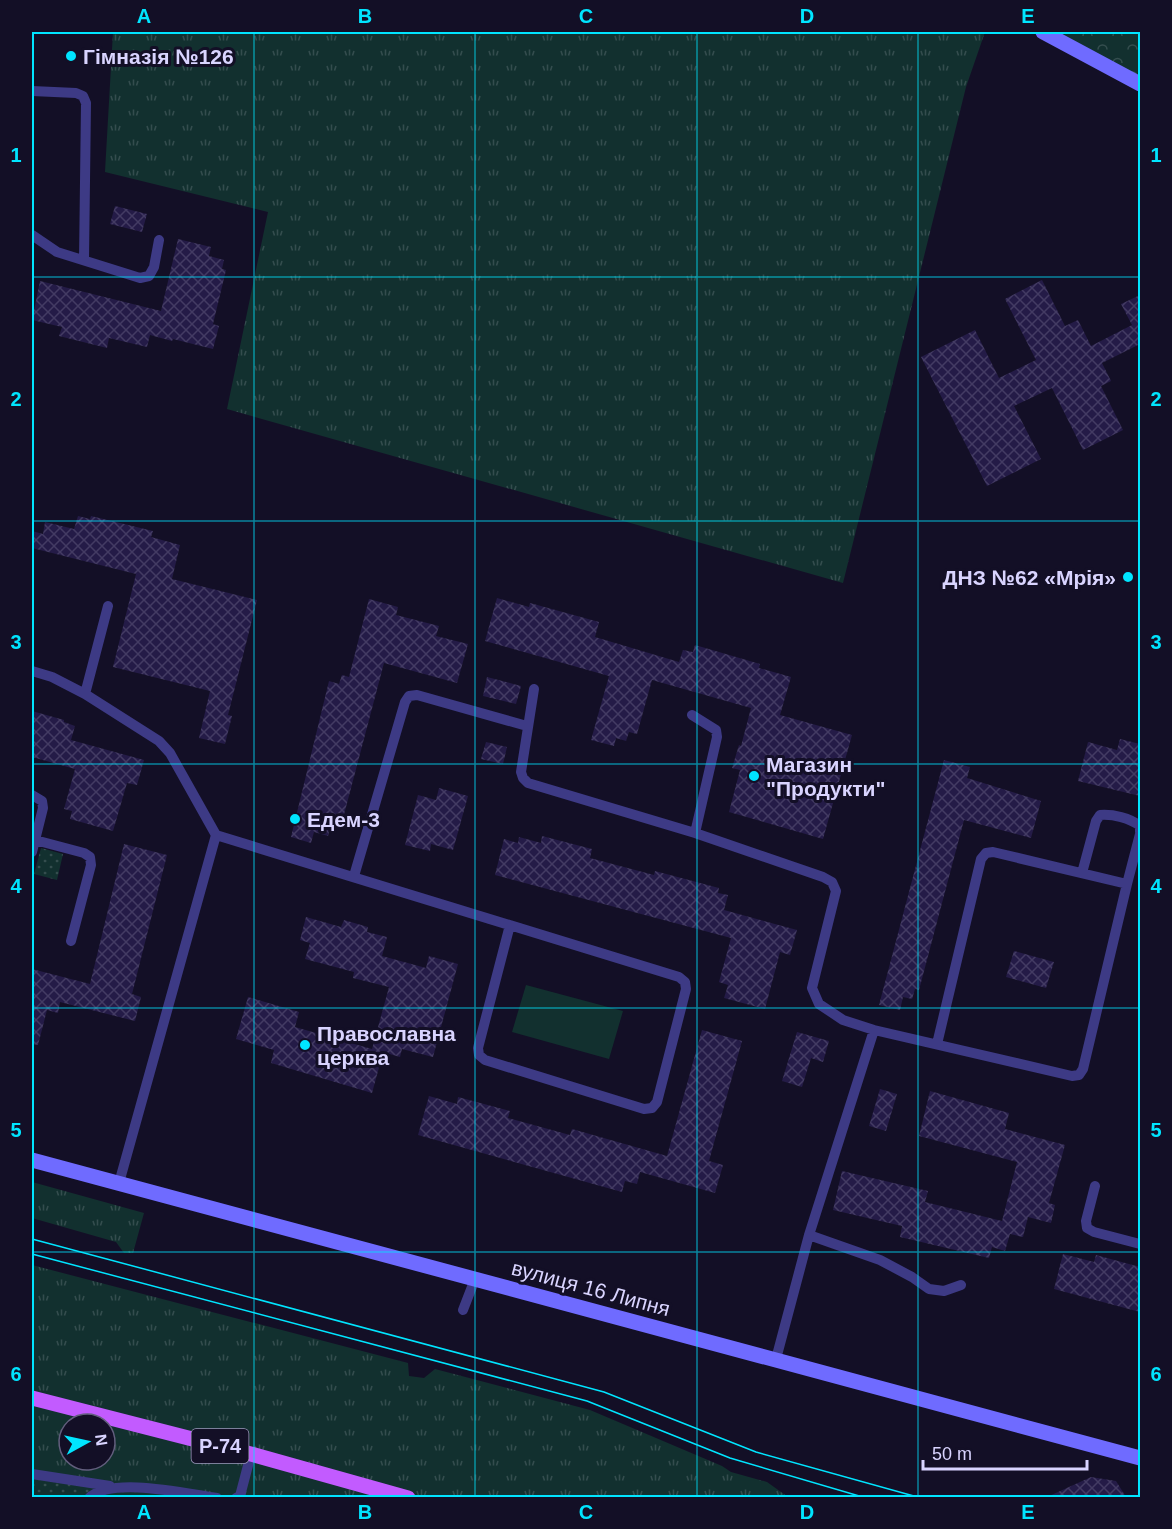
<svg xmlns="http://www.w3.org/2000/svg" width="1172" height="1529" font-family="Helvetica,sans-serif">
<defs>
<pattern id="grass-tufts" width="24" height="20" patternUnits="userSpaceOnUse" patternTransform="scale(1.5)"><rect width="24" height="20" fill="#12302f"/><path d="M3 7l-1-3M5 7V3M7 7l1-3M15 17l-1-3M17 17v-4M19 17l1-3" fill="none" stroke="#344d4e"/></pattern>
<pattern id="forest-crowns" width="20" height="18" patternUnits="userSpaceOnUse" patternTransform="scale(1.5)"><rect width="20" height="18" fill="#12302f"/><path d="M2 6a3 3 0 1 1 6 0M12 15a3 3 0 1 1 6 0" fill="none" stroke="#344d4e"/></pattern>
<pattern id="park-dots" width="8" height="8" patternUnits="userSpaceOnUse" patternTransform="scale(1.5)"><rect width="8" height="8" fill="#12302f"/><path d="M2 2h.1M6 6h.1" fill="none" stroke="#344d4e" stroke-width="1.8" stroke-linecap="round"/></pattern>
<pattern id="building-cross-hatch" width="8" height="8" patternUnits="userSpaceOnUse" patternTransform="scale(1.5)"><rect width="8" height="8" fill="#241b47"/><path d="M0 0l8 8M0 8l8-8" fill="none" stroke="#433b63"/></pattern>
</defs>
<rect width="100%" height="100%" fill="#130f26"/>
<path fill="url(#grass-tufts)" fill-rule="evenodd" d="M113,32H985L966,87L843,583L227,409L268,212L105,172Z
M32,1182L144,1213L133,1253H124L116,1242L32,1218Z
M32,1265L408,1363L409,1376L424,1378L435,1369L590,1410L722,1466L731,1472L767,1482L788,1497L217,1498L32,1474ZM69,1424H105V1460H69Z"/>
<path fill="url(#forest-crowns)" d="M1043,32H1140V84Z"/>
<path fill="url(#park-dots)" d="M41,848L63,854L57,880L34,874Z
M32,1474L217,1497H32Z"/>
<path fill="#12302f" d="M526,985L623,1011L609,1059L512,1032Z"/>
<path fill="url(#building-cross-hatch)" d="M115,206L147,214L142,232L110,224Z
M178,239L211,247L209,256L224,260L222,269L226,270L213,324L219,326L213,349L173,339L172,341L150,335L147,347L109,338L107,348L59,336L62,327L32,320L40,281L161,311Z
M1042,280L1065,326L1078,320L1091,346L1132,325L1121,304L1140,295V344L1102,363L1111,381L1101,386L1123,430L1083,450L1052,388L1014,406L1041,459L987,486L921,357L975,330L999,378L1036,360L1005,299Z
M78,516L90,519L91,516L153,531L151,537L180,545L172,579L257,600L228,715L232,716L225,744L199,738L210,691L113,667L136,574L32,548V531L43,534L45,522L74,529Z
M497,598L529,607L530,603L599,622L595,637L679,662L683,650L693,652L695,645L760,664L759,668L791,677L780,715L852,735L823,839L729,812L740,770L732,768L739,745L741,746L751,708L652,680L637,734L629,732L626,741L616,738L614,746L591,740L609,676L485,641Z
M369,599L398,607L396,615L439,626L436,636L468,644L457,683L384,663L341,826L332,823L328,836L314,832L311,843L291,837L329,681L339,684L342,675L349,677Z
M487,677L521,686L516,704L483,696Z
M32,711L64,720V722L75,726L71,740L144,760L137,785L127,783L113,831L70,819L72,811L64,809L75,769L32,757Z
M1120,739L1140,744V796L1078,781L1088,742L1117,750Z
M486,742L507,747L503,764L481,759Z
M944,760L970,767L967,778L1041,801L1031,838L964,820L919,990L915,989L912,999L903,997L900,1010L879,1005Z
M439,788L468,796L453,850L431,844L430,851L405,845L418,795L436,800Z
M542,836L592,849L590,858L654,875L655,871L719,888L718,893L728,895L724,910L797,930L790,955L780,952L765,1009L724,998L728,985L719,982L731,938L495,875L504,839L518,843L519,837L541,843Z
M124,844L167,855L132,994L141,997L135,1021L60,1002L58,1013L47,1010L38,1045L32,1044V969L90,984Z
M306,917L341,927L344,920L368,927L367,932L387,937L382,956L426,968L429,956L458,964L433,1057L402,1049L400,1057L379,1051L383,1053L372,1093L271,1063L274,1050L236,1039L248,997L299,1012L295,1027L372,1049L389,987L353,978L354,972L305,959L310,943L300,940Z
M1014,951L1054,962L1046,988L1006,977Z
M702,1030L742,1041L709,1161L723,1165L715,1193L640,1172L637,1184L625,1181L622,1192L418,1135L429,1096L457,1104L458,1097L510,1111L508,1118L570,1135L572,1129L667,1156Z
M797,1032L829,1041L823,1062L811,1058L802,1087L782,1081Z
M880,1089L897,1094L886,1131L869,1126Z
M930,1091L1009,1113L1005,1129L1065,1145L1049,1203L1055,1205L1051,1223L1028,1217L1023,1237L1010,1234L1005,1251L992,1247L989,1258L900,1237L902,1226L833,1210L842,1171L928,1191L925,1202L1002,1221L1017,1162L919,1136Z
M1063,1254L1094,1262L1096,1255L1140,1267V1312L1054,1289Z
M1091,1477L1116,1481L1126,1497H1047Z"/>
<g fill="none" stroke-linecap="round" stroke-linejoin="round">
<path stroke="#3d3a85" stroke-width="10" d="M32,91L76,93L83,96L86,103L84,260
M32,235L57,252L140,278L149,276L154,267L159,240
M32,671L52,677L85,694L159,741L170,753L216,835L119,1183
M534,689L521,772L523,778L528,783L695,833L823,877L832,882L836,891L812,988L819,1004L843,1020L874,1030L1072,1076L1079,1075L1083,1069L1127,884L993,852L986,853L981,859L937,1044
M85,694L108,606
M692,715L716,730L717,737L695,833
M32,795L42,801L43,808L32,852
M216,835L679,977L685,982L686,989L657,1102L652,1108L644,1109L485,1060L479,1055L478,1048L510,925
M35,840L84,853L90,857L91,865L71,941
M1082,873L1096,821L1100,815C1113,814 1130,818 1140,826V832
M354,876L405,702L409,696L417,695L527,726
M1127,884L1140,834
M1095,1186L1086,1221L1087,1228L1094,1232L1140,1244
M809,1235L880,1260L912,1277L929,1289L944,1291L961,1285
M463,1310L475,1279
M776,1359L809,1235L874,1030
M32,1474L110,1486
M89,1498C112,1476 187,1494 217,1498
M236,1498L240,1496L251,1454"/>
<path stroke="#6f6bff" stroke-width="15" d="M1043,32L1140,84
M32,1160L1140,1458"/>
<path stroke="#c25bff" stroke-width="15" d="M32,1398L251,1454L408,1498"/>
<path stroke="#00e5ff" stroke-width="1.5" d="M32,1239L604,1392L756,1452L921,1498
M32,1254L587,1401L730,1458L866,1498"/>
</g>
<path fill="none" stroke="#00e5ff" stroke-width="1.5" stroke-opacity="0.55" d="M254,32V1498M475,32V1498M697,32V1498M918,32V1498M32,277H1140M32,521H1140M32,764H1140M32,1008H1140M32,1252H1140"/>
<g fill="#00e5ff" stroke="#130f26" stroke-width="2">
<circle cx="71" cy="56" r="6"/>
<circle cx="1128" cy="577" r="6"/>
<circle cx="754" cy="776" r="6"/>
<circle cx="295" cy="819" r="6"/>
<circle cx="305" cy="1045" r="6"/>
</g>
<g text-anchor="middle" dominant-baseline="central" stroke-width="6" stroke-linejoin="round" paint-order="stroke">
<rect fill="#130f26" stroke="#9e99be" stroke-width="1.5" x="191.5" y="1429" width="57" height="34" rx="4.5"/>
<g font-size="20" font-weight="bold" fill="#d9d4ff">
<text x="220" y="1446">Р-74</text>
</g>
<g font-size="21" font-weight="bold" fill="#d9d4ff" stroke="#130f26" text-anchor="start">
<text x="83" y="56">Гімназія №126</text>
<text x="1116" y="577" text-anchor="end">ДНЗ №62 «Мрія»</text>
<text x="766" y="764">Магазин<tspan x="766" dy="24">"Продукти"</tspan></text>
<text x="307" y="819">Едем-3</text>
<text x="317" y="1033">Православна<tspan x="317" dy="24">церква</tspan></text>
</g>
<g font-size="21" fill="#d9d4ff" stroke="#130f26">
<text transform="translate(591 1288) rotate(15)">вулиця 16 Липня</text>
</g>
</g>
<rect width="1172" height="1529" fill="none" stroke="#130f26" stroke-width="66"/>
<g transform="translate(87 1442) rotate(82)"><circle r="28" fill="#130f26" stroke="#625e7d" stroke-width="1.5"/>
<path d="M0-4.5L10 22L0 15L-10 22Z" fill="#00e5ff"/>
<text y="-9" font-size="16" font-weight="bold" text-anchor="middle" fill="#d9d4ff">N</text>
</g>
<path d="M923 1460v9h164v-9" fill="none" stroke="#d9d4ff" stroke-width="3"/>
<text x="932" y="1460" font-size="18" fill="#d9d4ff" stroke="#130f26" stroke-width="4.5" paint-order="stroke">50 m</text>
<rect x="33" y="33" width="1106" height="1463" fill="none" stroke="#00e5ff" stroke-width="2"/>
<g font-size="20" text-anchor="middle" font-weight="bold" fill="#00e5ff">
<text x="144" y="23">A</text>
<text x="365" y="23">B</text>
<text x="586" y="23">C</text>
<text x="807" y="23">D</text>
<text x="1028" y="23">E</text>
<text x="16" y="162">1</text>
<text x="1156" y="162">1</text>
<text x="16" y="406">2</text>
<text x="1156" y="406">2</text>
<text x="16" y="649">3</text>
<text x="1156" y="649">3</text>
<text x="16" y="893">4</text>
<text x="1156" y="893">4</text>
<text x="16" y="1137">5</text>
<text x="1156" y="1137">5</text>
<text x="16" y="1381">6</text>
<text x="1156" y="1381">6</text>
<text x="144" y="1519">A</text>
<text x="365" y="1519">B</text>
<text x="586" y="1519">C</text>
<text x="807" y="1519">D</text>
<text x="1028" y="1519">E</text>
</g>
</svg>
